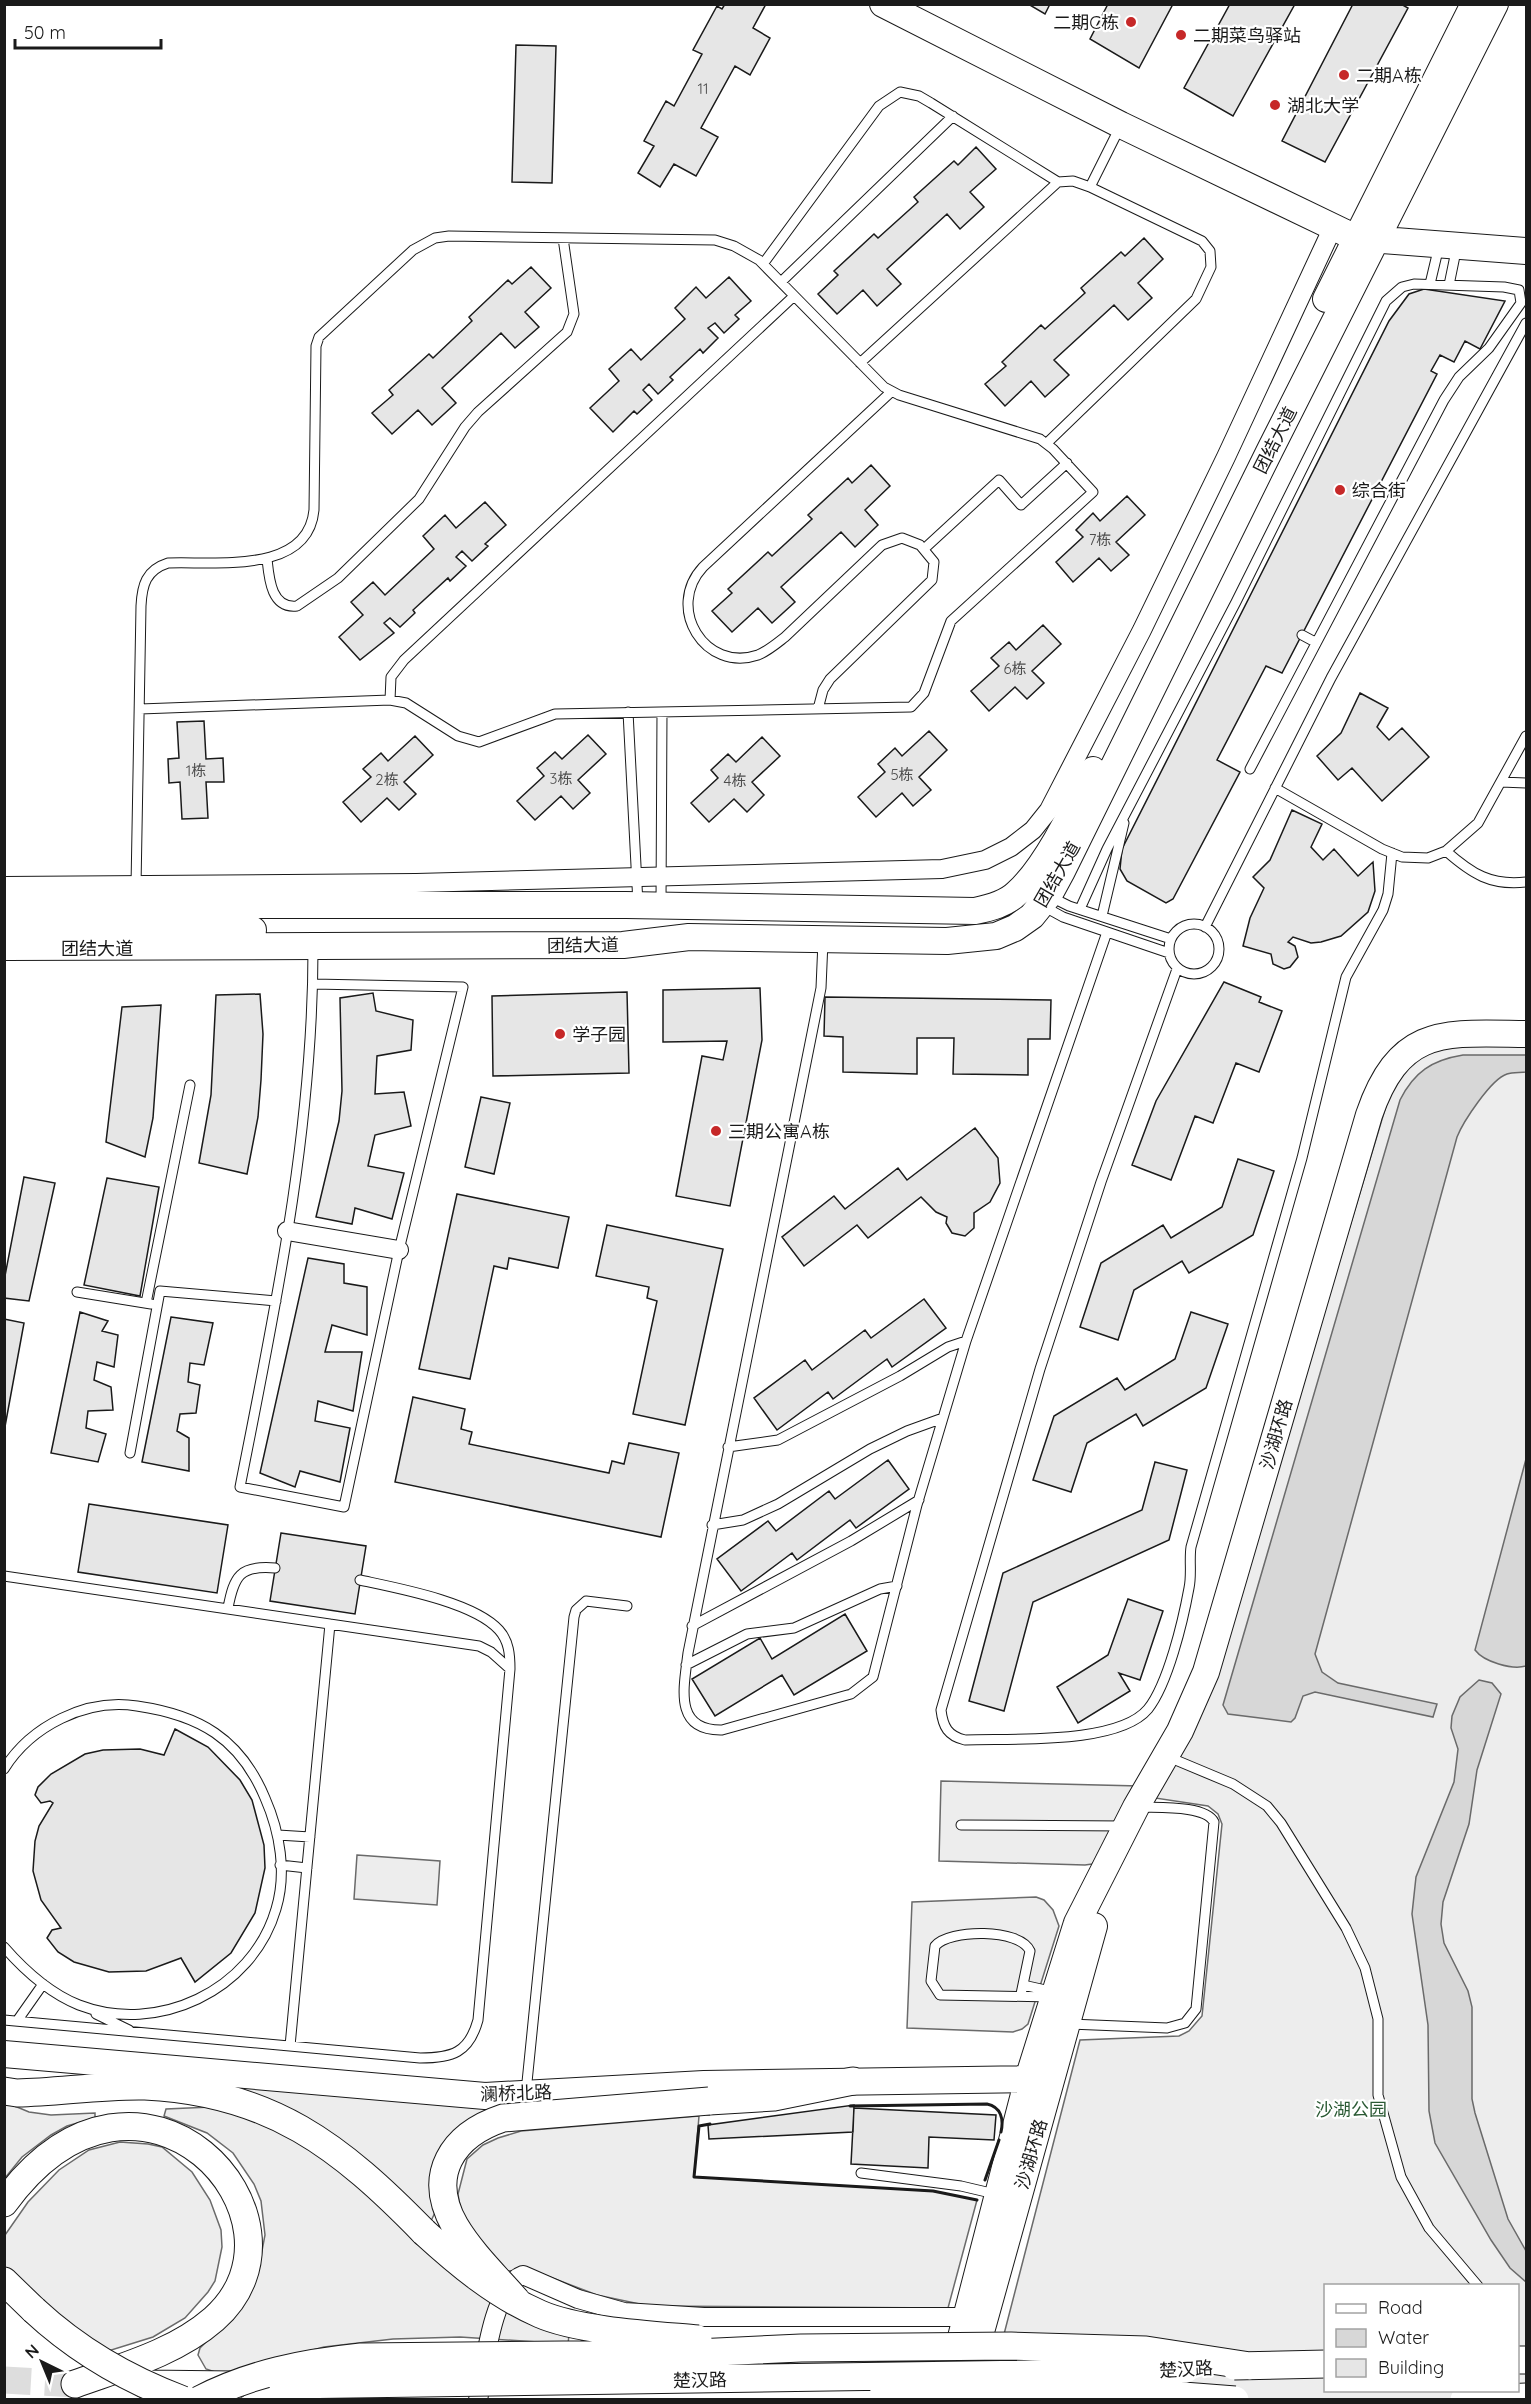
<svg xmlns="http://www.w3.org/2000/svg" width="1531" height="2404" font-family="Quicksand,'Noto Sans SC',sans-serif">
<rect width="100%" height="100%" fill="#fff"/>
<path fill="#ededed" stroke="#6a6a6a" stroke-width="1.5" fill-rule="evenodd" d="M1526,1043V2399L987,2400L1080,2040L1179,2036L1189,2031L1202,2016L1222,1824L1218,1814L1208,1806L1155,1798L1215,1675L1389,1096L1401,1072L1438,1045ZM1326,2286H1518V2390H1326Z
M941,1781L1139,1786L1098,1858L1092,1864L1085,1865L939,1861Z
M357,1855L440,1861L437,1905L354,1899Z
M1036,1897L1044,1900L1053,1910L1059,1926L1028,2024L1022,2029L1013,2032L907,2028L912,1902Z
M215,2083L513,2100L481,2115L431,2221Z
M5,2102L29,2112L51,2115L95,2113V2118L67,2126L51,2135L22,2157L5,2178Z
M211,2107L232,2111L286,2134L330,2161L569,2335L568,2344L460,2337L393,2339L324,2347L221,2374L206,2369L198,2355L200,2348L225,2323L249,2292L257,2277L265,2235L261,2201L254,2184L233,2153L207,2133L164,2116L166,2109Z
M699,2116L694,2177L933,2191L977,2200L948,2308L649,2306L597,2295L529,2269L508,2271L479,2245L461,2213L458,2194L467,2159L483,2145L498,2138L521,2131Z
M120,2142L148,2144L162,2147L192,2172L210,2200L221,2230L222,2247L215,2281L208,2292L185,2318L153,2337L105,2352L83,2337L5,2268V2235L28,2202L59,2170L89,2150Z"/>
<path fill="#d7d7d7" stroke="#6a6a6a" stroke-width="1.5" d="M1463,1055H1526V1072C1521,1073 1513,1072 1507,1074C1491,1079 1463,1122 1457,1137L1315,1654L1322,1672L1338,1683L1437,1704L1433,1717L1315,1692L1303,1696L1295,1718L1291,1722L1228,1714L1223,1705L1400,1100C1414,1072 1432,1060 1463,1055Z
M1526,1459V1666C1512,1670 1484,1662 1475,1650Z
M1479,1680L1492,1683L1501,1694L1477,1770L1469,1824L1443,1902L1441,1924L1444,1943L1468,1991L1472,2007V2099L1475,2113L1508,2219L1526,2251V2282L1510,2268L1491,2240L1435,2143L1429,2111L1428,2025L1412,1914L1416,1877L1454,1782L1458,1749L1451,1728L1452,1716L1460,1697Z"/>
<path fill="#e6e6e6" stroke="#1a1a1a" stroke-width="1.5" d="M725,4H766L753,28L770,38L750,75L735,66L701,128L718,137L696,176L674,164L660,187L638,173L654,146L644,141L666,101L674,106L702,54L693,50L717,6L722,9Z
M1028,4H1050L1045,14Z
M1108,4H1173L1139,68L1090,39Z
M1230,4H1295L1233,116L1184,88Z
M1353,4H1401L1408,8L1325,162L1282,141Z
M516,45L556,46L552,183L512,182Z
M976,147L996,169L970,192L984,207L960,229L947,214L887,269L901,284L877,306L863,290L837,314L818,294L838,275L834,271L874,234L878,238L918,202L914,197L954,161L958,165Z
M1144,238L1163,259L1138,283L1152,298L1128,320L1114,305L1054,360L1069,375L1045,397L1031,381L1005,406L985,384L1006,366L1002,362L1041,325L1045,329L1085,293L1081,288L1121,252L1125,256Z
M531,267L551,288L525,312L539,327L515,348L501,333L442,388L456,403L432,425L418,410L392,434L372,413L393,395L389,390L429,354L433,358L472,321L469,317L508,280L512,284Z
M729,277L751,301L735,315L739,319L724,333L715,323L708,328L718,338L703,353L700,349L670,377L673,380L658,394L649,384L643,390L652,400L637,414L634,411L613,432L590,408L619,381L609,369L631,349L641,360L685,319L675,308L696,287L706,298Z
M1424,289L1505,301L1480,349L1465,341L1454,362L1440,355L1431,371L1437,374L1282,673L1266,666L1217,760L1240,772L1173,899L1166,903L1127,881L1120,869L1122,849L1389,321L1409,294Z
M871,465L890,486L865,510L878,525L855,547L841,532L781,587L795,602L772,623L758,608L732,632L712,611L732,593L728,589L768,552L772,556L812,519L808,515L848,478L852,483Z
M1127,496L1145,515L1116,542L1129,555L1111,571L1099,558L1073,582L1056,562L1083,537L1076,530L1093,513L1100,521Z
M485,502L506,525L485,544L488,546L472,561L462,551L456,557L466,566L450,581L448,578L413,610L415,613L400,627L390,618L384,623L394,633L360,660L339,637L363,615L351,602L373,582L385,595L434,549L423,536L445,515L456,528Z
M1043,625L1061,644L1032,671L1044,683L1027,699L1015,687L989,711L971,691L999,666L991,658L1009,642L1016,650Z
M1360,693L1388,708L1377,727L1389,740L1402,728L1429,757L1382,801L1352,768L1338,780L1317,756L1341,733Z
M204,721L206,759L223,758L224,782H206L208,818L182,819L180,782L169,783L168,759L179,758L177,722Z
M929,731L947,750L919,777L931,790L913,806L902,793L876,817L858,797L885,772L878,764L895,748L902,756Z
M588,735L606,754L578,780L590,793L573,809L561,796L535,820L517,801L544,776L537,768L555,752L562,759Z
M415,736L433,755L404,782L416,794L399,810L387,798L361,822L343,802L371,777L363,769L381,753L388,761Z
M762,737L780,756L752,782L764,795L747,812L734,799L709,822L691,803L718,778L711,770L728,754L736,762Z
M1292,810L1322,824L1311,847L1323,860L1334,849L1358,876L1373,862L1375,891L1368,912L1341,936L1321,942L1311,943L1293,937L1288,942L1295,946L1298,957L1290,967L1284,969L1273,964L1271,954L1243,946L1250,918L1264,888L1253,877L1270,860Z
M1224,982L1261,997L1259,1002L1282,1011L1259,1072L1236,1063L1213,1123L1195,1116L1171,1180L1132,1165L1156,1101Z
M760,988L762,1040L730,1206L676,1196L702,1056L723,1060L727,1041L663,1042V990Z
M627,992L629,1073L493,1076L492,996Z
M373,993L376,1011L413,1020L411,1050L377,1056L375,1094L404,1092L411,1126L375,1135L368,1166L404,1173L392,1219L355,1208L352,1224L316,1217L339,1121L342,1091L340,998Z
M260,994L263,1034L261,1080L258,1117L247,1174L199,1163L211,1095L216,995Z
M825,997L1051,1000L1050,1039H1028V1075L953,1074L954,1038H917V1074L843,1072V1037L824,1036Z
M161,1005L153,1118L145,1157L106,1142L122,1007Z
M481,1097L510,1103L494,1174L465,1167Z
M975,1128L998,1158L1000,1183L990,1202L974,1213V1228L965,1236L952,1233L946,1223L947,1217L936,1212L921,1197L868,1238L857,1225L804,1266L782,1237L834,1196L845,1209L898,1168L907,1180Z
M1238,1159L1274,1171L1253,1235L1189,1273L1182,1261L1134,1290L1118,1340L1080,1327L1101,1263L1163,1225L1171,1238L1222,1207Z
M24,1177L55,1183L29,1301L4,1298V1281Z
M107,1178L159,1187L140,1296L84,1285Z
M457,1194L569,1217L558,1268L509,1258L507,1269L494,1266L470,1379L419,1369Z
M607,1225L723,1249L685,1425L633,1414L657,1301L647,1298L649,1287L596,1276Z
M308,1258L344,1264V1283L367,1287V1335L332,1325L325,1352H362L353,1411L318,1401L315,1421L350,1428L340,1482L300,1471L295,1487L260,1473Z
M924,1299L946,1328L892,1367L887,1359L833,1399L828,1392L777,1430L754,1398L805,1360L812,1370L865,1330L871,1338Z
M80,1312L108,1321L102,1331L118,1335L114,1367L97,1362L94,1380L111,1387L113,1410L88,1411L86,1428L106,1434L98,1462L51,1453Z
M1191,1312L1228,1324L1206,1388L1143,1426L1136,1414L1087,1443L1071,1492L1033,1480L1054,1416L1117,1378L1125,1390L1175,1359Z
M171,1317L213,1323L204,1365L190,1363L188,1382L200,1385L196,1413L180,1414L177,1431L189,1438V1471L142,1462Z
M4,1319L24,1323L4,1432Z
M413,1397L465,1409L461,1429L472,1432L469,1444L609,1473L612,1461L624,1464L629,1443L679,1453L661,1537L395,1482Z
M888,1460L909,1489L856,1528L850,1520L797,1560L792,1553L741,1591L717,1559L768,1521L776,1531L829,1491L835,1499Z
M1155,1462L1187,1470L1169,1540L1033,1602L1004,1711L969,1701L1003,1573L1142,1510Z
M89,1504L228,1525L217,1593L78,1572Z
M281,1533L366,1546L355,1614L270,1601Z
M1128,1599L1163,1611L1140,1680L1119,1673L1130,1691L1078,1723L1057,1687L1108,1655Z
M845,1614L867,1651L794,1695L782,1675L715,1716L692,1679L760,1638L772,1659Z
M175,1729L208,1747L240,1780L252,1800L264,1845L265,1868L255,1913L231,1953L195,1982L181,1958L146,1971L109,1972L74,1962L58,1952L47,1938L52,1930L61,1928L41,1900L33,1871L35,1841L39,1826L53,1803L50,1801L41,1803L35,1795L38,1787L51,1774L85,1754L103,1750L140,1749L164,1755Z
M854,2105L853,2132L709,2139L708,2125Z
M854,2108L996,2115L994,2140L929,2137L928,2168L851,2164Z"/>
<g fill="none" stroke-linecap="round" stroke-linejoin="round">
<path stroke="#ddd" stroke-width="27" stroke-dasharray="27 14" stroke-linecap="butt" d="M4,2380L75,2384"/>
<defs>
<path id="lane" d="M1090,187L1120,127
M763,264L879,106L900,92L919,96L931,103L1058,182
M781,282L953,116
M1430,284L1439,246
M1449,285L1457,246
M860,363L1058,182L1073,181L1090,187L1202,241L1210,251L1211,267L1196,299L1047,443
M924,549L999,480L1021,505L1067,463
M267,559C269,578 271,609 297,606L338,578L419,499L465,427L478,412L567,332L574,314L563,238
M1302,635L1315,642
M390,700L391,677L404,660L794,296
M818,709L823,690L830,679L932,580L934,562L920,545L902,538L882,545L785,637C776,644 768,651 758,655C705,673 665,608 703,567L891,392
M628,712L638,904
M1501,782L1526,783
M1275,788L1382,849L1402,857L1428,858L1446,851L1478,823L1526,736
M1446,851C1472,874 1491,886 1526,882
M136,886L141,606C142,585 146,570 168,563C214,561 308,575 314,510L316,346L319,337L413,250L435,238L449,236L715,240L734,246L759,260L884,387L899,395L1040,439L1053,449L1093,492L951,621L924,693L911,707L555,714L479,742L458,736L406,703L390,700L140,709
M1049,896L1069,906L1171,939
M661,903L662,712
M1043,906L1063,917L1169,953
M1080,909L1107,849L1236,602L1386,301L1402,287L1414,284L1504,287L1519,290L1521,303L1489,348L1459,377L1444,400L1250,769
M1102,916L1124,823
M1169 949a25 25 0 1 1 50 0a25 25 0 1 1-50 0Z
M1205,927L1331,678L1526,323
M823,941L821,988L688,1653C684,1687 673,1731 722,1730L851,1694L873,1677L917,1505L966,1341L1107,932
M313,949C313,1131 275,1309 240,1487L344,1507L399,1250L463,987L313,984
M1177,969L1101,1182L1040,1369L941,1710C943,1727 948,1736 965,1740C1011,1738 1118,1745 1148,1709C1168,1684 1183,1621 1189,1588C1192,1574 1189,1560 1191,1547L1302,1158L1346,977L1383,910L1388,894L1392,853
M77,1292L151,1304
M146,1303L190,1085
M728,1447L778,1440L900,1376L948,1347L966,1341
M130,1453L160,1291L276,1301
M712,1525L743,1520L778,1504L870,1449L907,1431L943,1418
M4,1576L479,1646L491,1652L510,1669
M228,1608C234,1576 240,1565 275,1568
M692,1626L851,1541L919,1500
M686,1665L747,1634L794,1628L880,1589L897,1586
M1166,1756L1233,1784L1267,1806L1281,1823L1346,1928L1365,1968L1378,2019V2095L1401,2177L1429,2228L1478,2286
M4,1769C31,1726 86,1698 137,1706C199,1715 240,1738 265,1798C280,1832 287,1873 276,1909C252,1991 157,2035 79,2005C49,1993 25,1971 4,1947
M961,1825L1124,1826
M278,1835L310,1837
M280,1865L307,1868
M1023,1985L1050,1991
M1021,1994L1030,1951C1020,1928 949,1929 935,1946L931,1981L940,1995L1052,1997
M96,2014L129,2030
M4,2020L420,2058C452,2058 469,2053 478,2020L510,1669C510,1655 509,1641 499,1630C474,1602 397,1588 360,1580
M17,2021L43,1984
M1070,2024L1167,2028L1185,2023L1196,2009L1214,1822C1205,1805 1158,1808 1139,1807
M290,2046L330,1624
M526,2092L574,1617L576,1610L586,1601L627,1606
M861,2173L961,2186L995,2194"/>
<path id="street" d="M4,886L416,883L942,869L985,860L1011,847L1033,830L1049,810L1142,630L1226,457L1333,227
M287,1231L399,1250
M478,2400C484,2370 492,2286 523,2275L578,2299L624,2312L704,2317H967"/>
<path id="secondary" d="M883,4L1121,125L1356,238L1526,251
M1326,299L1474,4
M4,905H626L975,911C990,908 1006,904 1017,893C1047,866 1075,806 1093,770
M8,930H253
M4,947L623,945L689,937L947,941L996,936L1015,928L1032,916L1049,895L1062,871L1270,450L1495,4
M1077,1923L1136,1807L1180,1731L1206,1672L1369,1115C1400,1025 1445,1033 1526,1034
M4,2054L485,2096L704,2084L1028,2079
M946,2395L1028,2079L1077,1923L1094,1926L972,2364"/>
<path id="primary" d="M4,2091L17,2093C60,2092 102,2085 145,2086C271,2092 340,2146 424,2232
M709,2101L774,2097L853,2081
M4,2203C141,2015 326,2220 214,2319C175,2353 122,2367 75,2384
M4,2281L34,2310
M1518,2360H1526
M145,2384L235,2385"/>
</defs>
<use href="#lane" stroke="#1a1a1a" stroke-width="11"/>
<use href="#street" stroke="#1a1a1a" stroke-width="20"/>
<use href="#secondary" stroke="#1a1a1a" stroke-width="28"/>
<use href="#primary" stroke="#1a1a1a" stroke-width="29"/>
<use href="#lane" stroke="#fff" stroke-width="9"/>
<use href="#street" stroke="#fff" stroke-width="18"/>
<use href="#secondary" stroke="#fff" stroke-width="26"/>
<use href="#primary" stroke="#fff" stroke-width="27"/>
<defs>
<path id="primary-bridge" d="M424,2232C459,2264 496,2295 540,2314C579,2331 654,2335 698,2339
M517,2301C496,2277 471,2253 455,2226C426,2175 452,2135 503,2118L709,2101
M34,2310C76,2349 129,2380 183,2400
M1234,2366L1326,2364
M283,2385L1097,2373L1186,2369
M199,2400C251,2373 304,2363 361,2357L675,2354L801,2348L1011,2346L1146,2350L1250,2366
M880,2400L1183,2396L1235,2400
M1464,2400L1526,2397"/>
</defs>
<use href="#primary-bridge" stroke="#1a1a1a" stroke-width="29" stroke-linecap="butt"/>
<use href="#primary-bridge" stroke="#fff" stroke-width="27"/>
<path stroke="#1a1a1a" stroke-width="3" d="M850,2106L987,2104C1001,2107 1004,2119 1001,2132
M710,2124L699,2126L694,2177L933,2191L977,2200
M985,2180L999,2140"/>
</g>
<g fill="#c62828" stroke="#fff" stroke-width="2">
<circle cx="1131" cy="22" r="6"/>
<circle cx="1181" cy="35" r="6"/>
<circle cx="1344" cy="75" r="6"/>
<circle cx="1275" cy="105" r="6"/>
<circle cx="1340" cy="490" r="6"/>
<circle cx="560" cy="1034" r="6"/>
<circle cx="716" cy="1131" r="6"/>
</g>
<g text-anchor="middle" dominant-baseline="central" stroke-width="4.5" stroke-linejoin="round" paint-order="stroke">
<g font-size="15" fill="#4d4d4d">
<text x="703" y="88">11</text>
<text x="1100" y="539">7栋</text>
<text x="1015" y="668">6栋</text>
<text x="196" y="770">1栋</text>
<text x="902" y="774">5栋</text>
<text x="561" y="778">3栋</text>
<text x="387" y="779">2栋</text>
<text x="735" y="780">4栋</text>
</g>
<g font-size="18" fill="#1a1a1a" stroke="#fff" text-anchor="start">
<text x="1119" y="22" text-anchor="end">二期C栋</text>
<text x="1193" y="35">二期菜鸟驿站</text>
<text x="1356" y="75">二期A栋</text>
<text x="1287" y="105">湖北大学</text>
<text x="1352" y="490">综合街</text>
<text x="572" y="1034">学子园</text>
<text x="728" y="1131">三期公寓A栋</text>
</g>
<g font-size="18" fill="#1a1a1a" stroke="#fff">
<text transform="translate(1275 440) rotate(-63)">团结大道</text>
<text transform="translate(1057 874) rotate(-60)">团结大道</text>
<text transform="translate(583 945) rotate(-1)">团结大道</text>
<text x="97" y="948">团结大道</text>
<text transform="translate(1276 1434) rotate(-74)">沙湖环路</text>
<text transform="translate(516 2093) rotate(-2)">澜桥北路</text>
<text transform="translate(1031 2154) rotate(-74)">沙湖环路</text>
<text transform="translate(1186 2369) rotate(-3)">楚汉路</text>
<text transform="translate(700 2380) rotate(-1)">楚汉路</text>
</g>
<g font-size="18" fill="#2b5a34" stroke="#fff">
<text x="1351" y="2109">沙湖公园</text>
</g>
</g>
<rect width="1531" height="2404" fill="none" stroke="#1a1a1a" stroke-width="12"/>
<rect x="1324" y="2284" width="195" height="108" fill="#ffffff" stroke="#a3a3a3" stroke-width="1.5"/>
<rect x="1336" y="2304" width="30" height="9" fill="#ffffff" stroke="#a3a3a3" stroke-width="1.5"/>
<text x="1378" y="2314" font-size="18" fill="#1a1a1a">Road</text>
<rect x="1336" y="2329" width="30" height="18" fill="#d7d7d7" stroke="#a3a3a3" stroke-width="1.5"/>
<text x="1378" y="2344" font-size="18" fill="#1a1a1a">Water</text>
<rect x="1336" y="2359" width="30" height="18" fill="#e6e6e6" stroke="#a3a3a3" stroke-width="1.5"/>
<text x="1378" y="2374" font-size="18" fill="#1a1a1a">Building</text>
<g transform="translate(42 2362) rotate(317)" stroke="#ffffff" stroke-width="4.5" paint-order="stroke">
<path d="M0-4.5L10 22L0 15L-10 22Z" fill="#1a1a1a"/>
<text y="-9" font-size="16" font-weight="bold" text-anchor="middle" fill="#1a1a1a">N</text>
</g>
<path d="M15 39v9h146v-9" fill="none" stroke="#1a1a1a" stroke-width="3"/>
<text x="24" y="39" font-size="18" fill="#1a1a1a" stroke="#ffffff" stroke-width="4.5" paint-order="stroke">50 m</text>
</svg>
